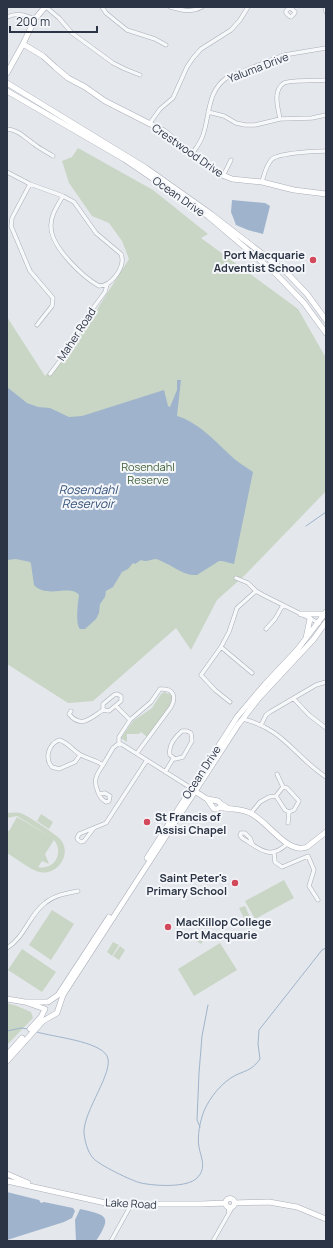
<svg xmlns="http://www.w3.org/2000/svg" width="333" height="1248" font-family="Manrope,sans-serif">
<rect width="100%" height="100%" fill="#e4e7ec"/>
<path fill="#c9d6c5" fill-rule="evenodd" d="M78,148L153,190L208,234L201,238L298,309L326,358V491L245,575L217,600L191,650L176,628L93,701L68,703L7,664V317L45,376L73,347L129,259L122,241L109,223L92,216L69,183L62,161L72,157Z
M164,692L172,695L173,703L147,737L141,732L139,734H127V742L121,738L133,721L152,708L161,694Z
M7,813C11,813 16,812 20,813C27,815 57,835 61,840C72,855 57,876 39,872C29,869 16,858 7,853V831H9L17,817L51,837L17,816L7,818ZM54,840C64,852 55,871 38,867L42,861L49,864L45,854Z
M41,814L53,822L49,829L37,821Z
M284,880L294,898L255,919L245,901Z
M245,906L250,917L245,920L239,908Z
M52,910L74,924L51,960L29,945Z
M202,929L208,933L201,944L195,940Z
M113,942L119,945L112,956L107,952Z
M220,943L237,970L194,996L178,969Z
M120,946L125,950L119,960L113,956Z
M22,949L56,972L42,992L8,970Z
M7,1003L17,1006L31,1012L33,1018L7,1045Z"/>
<path fill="#9fb4cc" d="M232,200L265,203L270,206L263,234L248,230L236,225L231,212Z
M177,380H181L177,416C198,422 215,441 230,455C237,462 246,467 253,472L234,564L222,561H219L197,575C184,576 177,568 165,563C163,562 159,560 157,559C151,559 146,563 141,560L135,564L133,563L128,569L122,572L113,587L106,591L105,597L100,604L99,613L96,619L85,629H80C75,623 78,603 79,595C70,584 47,599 34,585L31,564L30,562L16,559L7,560V387L27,403L38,407L50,408L69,417L82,416L164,390L168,406L170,407L177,390Z
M7,1192L39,1200L41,1203L44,1202L73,1208L75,1211L72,1218L64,1222L7,1240Z
M80,1209C106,1215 113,1215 96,1241H76L75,1220Z"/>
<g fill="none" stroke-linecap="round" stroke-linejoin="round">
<path stroke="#9fb4cc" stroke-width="1" d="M306,526L326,512
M7,1031L21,1028L28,1029
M37,1032C53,1037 99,1041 107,1056C115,1071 83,1111 84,1133C85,1141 87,1151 93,1158C99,1165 132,1181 141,1183C155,1186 187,1188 197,1178C207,1168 201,1158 199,1147C197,1136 200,1121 204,1111C210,1097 222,1082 236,1075C247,1070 252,1070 260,1059L258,1044L259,1030L322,950L326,948
M200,1127L197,1120L199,1073L202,1036L208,1005"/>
<defs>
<path id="street" d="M46,7L59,18L72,33L113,63L125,69L140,75
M102,7L106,13L127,30L155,39L166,45
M170,7C181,10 191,13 202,7
M290,7L286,11V13L289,16L291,17L294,14L295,12L292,9L290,8
M325,7L326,12
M7,17C17,12 25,15 35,19
M208,112L224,116L236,123L245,125H255L280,119L312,118L326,115
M280,119C279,112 276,103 277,96C277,91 280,85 284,83C291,80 316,81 326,80
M150,123L160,109L173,98L187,67L193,58L201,49L231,30L240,20L248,7
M7,129C19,130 25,138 34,144C40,149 47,152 53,156
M192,154C196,148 201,142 203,135C210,115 207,90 228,77L284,55L326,48
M7,172L30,184L63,196L74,202L96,233L121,254C126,266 112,286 99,286C83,277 51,247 51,227C50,216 58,205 63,196
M223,176L231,160
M262,182C264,175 266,165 272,159C280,153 315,151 326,151
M30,184L12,218L11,226L30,271L53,298L52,306L37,325
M50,374L71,346L88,315L105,292L107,285
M236,578L248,583L256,591
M266,629L275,619L283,605
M221,647L252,673
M294,699L309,715L326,728
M230,702L215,690L201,675L221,647L229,632L237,608L256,591L263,595L319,623
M116,706L130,720L119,737V743
M71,711L69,714C81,729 91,718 103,710L109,711L121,701V696L117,694L114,695L103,704V710
M243,719C284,729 294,756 326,777
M130,720L151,702L160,689C173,688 177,696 171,707L137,753
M261,725L266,715L270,712L316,685L326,682
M182,731H187L191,733L192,741L183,757L175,759L170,755C168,746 175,737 182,731Z
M119,743L123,745L191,788
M80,755L75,762L59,769L52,767C44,758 49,744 59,740C68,742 73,751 81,755C88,759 96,760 103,765L113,748L119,743
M165,772L173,759
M99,794L105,793L110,796L109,801L106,802C101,799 100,797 98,792C93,781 96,775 103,765
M276,796L285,810L289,812L294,810L299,801L287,788L283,787L277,774
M251,813L260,802L269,797L276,796L283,787
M288,823L289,812
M94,828L84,841L81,842L78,840L77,838L79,834L106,823L147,760
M252,843L250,838L245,833H241L240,835L242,838C259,848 269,861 287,844
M274,853L275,862L282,867L308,856L314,870L309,886L318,900
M7,948C25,937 29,915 45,903C55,895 67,893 78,891
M228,1206L229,1213
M111,1241L131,1205
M213,1241L233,1206"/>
<path id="secondary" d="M23,44L43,56L55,67L68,78L85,87L105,101L164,131L215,172L232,179L262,182L294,190L326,194
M7,73L23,44L35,19L45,7
M7,83L146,168L211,214L287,273L307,294L326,320
M7,91L124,159L208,216L276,274L304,303L326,333
M301,614H325
M306,638L310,619
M193,790L207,799L214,809H217L220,807C230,810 241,808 250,813C268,821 287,855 307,847L326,832
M208,799L218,801L221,804L226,807
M147,858L237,717L265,684L297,650L326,612
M7,999L25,1002L45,1009
M25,1002H48L58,995L109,917
M30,1029L41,1017L45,1009
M7,1055L22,1038
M7,1061L43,1021L57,1013L63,995L238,725L259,698L313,640L326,622
M7,1174L28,1183
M7,1181L110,1204H201L226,1203
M225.5 1203a4.5 4.5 0 1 1 9 0a4.5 4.5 0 1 1-9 0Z
M234,1203L269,1202L297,1207L326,1219"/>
</defs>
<use href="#street" stroke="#a9aeb7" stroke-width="4.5"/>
<use href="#secondary" stroke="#a9aeb7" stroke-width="6"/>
<use href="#street" stroke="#f7f8fa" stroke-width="3.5"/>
<use href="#secondary" stroke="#fff" stroke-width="5"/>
</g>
<g fill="#d1495b" stroke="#f4f6f9" stroke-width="1.5">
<circle cx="313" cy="260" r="4"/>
<circle cx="147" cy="822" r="4"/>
<circle cx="235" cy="883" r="4"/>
<circle cx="168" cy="927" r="4"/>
</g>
<g text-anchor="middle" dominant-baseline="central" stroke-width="4" stroke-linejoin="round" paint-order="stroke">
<g font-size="11" fill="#2b3445" stroke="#f4f6f9">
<text transform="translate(258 67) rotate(-21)">Yaluma Drive</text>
<text transform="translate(188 150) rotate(35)">Crestwood Drive</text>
<text transform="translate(179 196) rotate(35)">Ocean Drive</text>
<text transform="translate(76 334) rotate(-57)">Maher Road</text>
<text transform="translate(201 772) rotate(-57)">Ocean Drive</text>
<text transform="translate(131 1203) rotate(3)">Lake Road</text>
</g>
<g font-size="11" font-weight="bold" fill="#2b3445" stroke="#f4f6f9" text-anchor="end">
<text x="305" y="254">Port Macquarie<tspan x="305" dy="13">Adventist School</tspan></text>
<text x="155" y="816" text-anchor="start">St Francis of<tspan x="155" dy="13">Assisi Chapel</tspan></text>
<text x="227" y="877">Saint Peter's<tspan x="227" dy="13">Primary School</tspan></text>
<text x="176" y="921" text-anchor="start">MacKillop College<tspan x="176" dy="13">Port Macquarie</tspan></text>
</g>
<g font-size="11" fill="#3f6138" stroke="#f4f6f9">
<text x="148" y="466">Rosendahl<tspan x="148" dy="13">Reserve</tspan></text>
</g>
<g font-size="12" font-style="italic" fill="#34527a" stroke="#f4f6f9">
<text x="88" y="489">Rosendahl<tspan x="88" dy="14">Reservoir</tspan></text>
</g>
</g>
<rect width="333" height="1248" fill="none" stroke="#2b3445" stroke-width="16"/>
<path d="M10 26v6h87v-6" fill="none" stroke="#2b3445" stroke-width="2"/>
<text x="16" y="26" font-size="12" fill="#2b3445" stroke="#f4f6f9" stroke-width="3" paint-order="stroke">200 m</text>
</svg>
